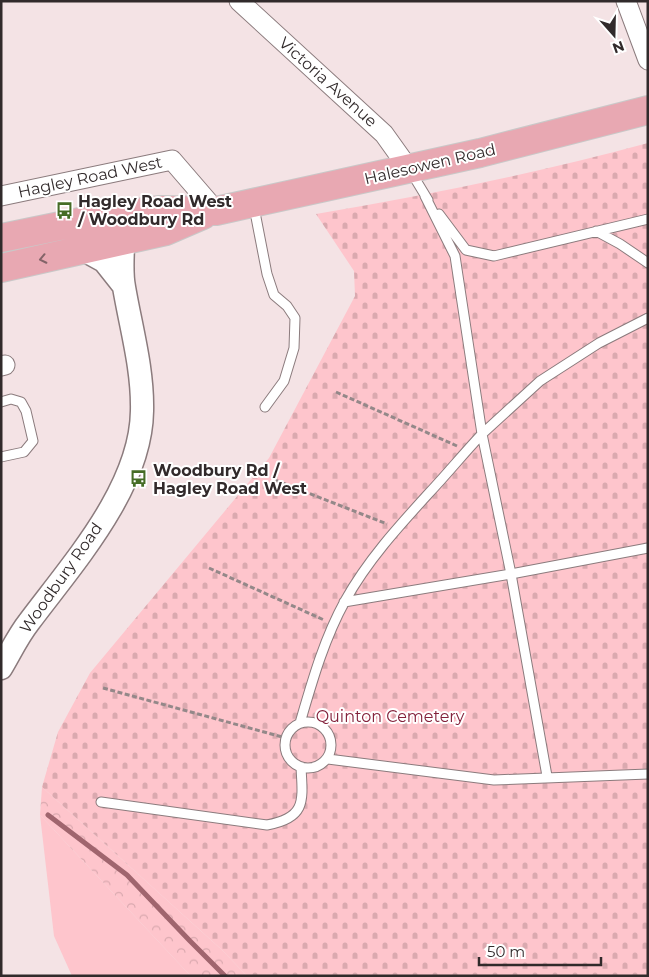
<svg xmlns="http://www.w3.org/2000/svg" width="649" height="977" font-family="Montserrat,sans-serif">
<defs>
<pattern id="forest-crowns" width="20" height="18" patternUnits="userSpaceOnUse" patternTransform="scale(1.25)"><rect width="20" height="18" fill="#fec5cc"/><path d="M2 6a3 3 0 1 1 6 0M12 15a3 3 0 1 1 6 0" fill="none" stroke="#daa9af"/></pattern>
<pattern id="cemetery-stones" width="16" height="16" patternUnits="userSpaceOnUse" patternTransform="scale(1.25)"><rect width="16" height="16" fill="#fec5cc"/><path d="M2 7V4a2 2 0 0 1 4 0v3zM10 15v-3a2 2 0 0 1 4 0v3z" fill="#daa9af"/></pattern>
</defs>
<rect width="100%" height="100%" fill="#f4e3e5"/>
<path fill="#fec5cc" d="M40,815L185,970L191,976H72L54,936Z"/>
<path fill="url(#forest-crowns)" d="M42,787L222,950L247,976H191L185,970L40,815Z"/>
<path fill="url(#cemetery-stones)" d="M648,143V976H247L222,950L42,787L58,732L90,673L269,458L355,296L354,271L316,214C428,195 538,173 648,143Z"/>
<g fill="none" stroke-linecap="round" stroke-linejoin="round">
<path stroke="#a0656e" stroke-width="5" d="M48,815L127,875L190,941L225,976"/>
<defs>
<path id="service" d="M411,172L428,200
M254,207L267,274L274,295L287,306L295,318L294,348L284,381L265,407
M439,214L466,250L494,256L648,219
M596,231L620,244L648,263
M1,402L11,399L21,402L26,411L33,441L24,452L1,457
M344,602L511,574L648,548
M285 745a23 23 0 1 1 46 0a23 23 0 1 1-46 0Z
M300,723C312,682 324,639 345,601C367,561 398,527 429,493C447,474 464,453 482,434L455,256L425,196
M328,759L494,780L648,774
M547,776L511,574L482,434L540,381L599,343L648,318
M101,802L267,825C306,818 303,801 301,768"/>
<path id="minor" d="M239,1L384,134L409,169
M626,1L648,60
M1,196L172,160L216,211
M1,366L5,365"/>
<path id="tertiary" d="M90,240L84,250L104,261L123,285
M1,668C10,653 18,636 29,622C73,563 141,488 142,411C143,369 131,328 124,287C121,272 123,256 123,241L108,236"/>
<path id="trunk" d="M1,238L104,217L160,210L216,211L480,153L648,110
M1,268L166,231L203,215"/>
</defs>
<use href="#service" stroke="#8b7b7d" stroke-width="11"/>
<use href="#minor" stroke="#8b7b7d" stroke-width="21"/>
<use href="#tertiary" stroke="#8b7b7d" stroke-width="25"/>
<use href="#trunk" stroke="#c9c8c8" stroke-width="30"/>
<path stroke="#948889" stroke-width="3" stroke-dasharray="5 2.5" stroke-linecap="butt" d="M336,392L457,446
M275,480L387,524
M209,568L324,620
M103,688L286,738"/>
<use href="#service" stroke="#fff" stroke-width="9"/>
<use href="#minor" stroke="#fff" stroke-width="19"/>
<use href="#tertiary" stroke="#fff" stroke-width="22"/>
<use href="#trunk" stroke="#e8a8b2" stroke-width="28"/>
</g>
<defs><path id="oneway-chevron" d="M-2-3.5L2.5 0L-2 3.5" fill="none" stroke-width="1.6" stroke-linecap="round" stroke-linejoin="round" transform="scale(1.25)"/></defs>
<use stroke="#836368" href="#oneway-chevron" transform="translate(43 259) rotate(168)"/>
<defs>
<symbol id="bus-bare" viewBox="-9 -9 18 18"><path d="M-5-6H5V4H4V6H2V4H-2V6H-4V4H-5ZM-3.5-4V0h7V-4ZM-3.5 1.2v1.5H-2V1.2ZM2 1.2v1.5H3.5V1.2Z" fill="#466c26" stroke="#fff" stroke-width="2.5" paint-order="stroke"/></symbol>
</defs>
<g fill-rule="evenodd">
<use href="#bus-bare" x="52" y="198" width="25" height="25"/>
<use href="#bus-bare" x="126" y="466" width="25" height="25"/>
</g>
<g text-anchor="middle" dominant-baseline="central" stroke-width="4" stroke-linejoin="round" paint-order="stroke">
<g font-size="16" fill="#312a2b" stroke="#fff">
<text transform="translate(328 82) rotate(42)">Victoria Avenue</text>
<text transform="translate(430 164) rotate(-13)">Halesowen Road</text>
<text transform="translate(90 177) rotate(-12)">Hagley Road West</text>
<text transform="translate(61 578) rotate(-55)">Woodbury Road</text>
</g>
<g font-size="16" font-weight="bold" fill="#312a2b" stroke="#fff" text-anchor="start">
<text x="78" y="201">Hagley Road West<tspan x="78" dy="18">/ Woodbury Rd</tspan></text>
<text x="153" y="470">Woodbury Rd /<tspan x="153" dy="18">Hagley Road West</tspan></text>
</g>
<g font-size="16" fill="#82203a" stroke="#fff">
<text x="390" y="716">Quinton Cemetery</text>
</g>
</g>
<rect width="649" height="977" fill="none" stroke="#312a2b" stroke-width="5"/>
<g transform="translate(614 35) rotate(160)" stroke="#ffffff" stroke-width="4" paint-order="stroke">
<path d="M0-4L9 19L0 12L-9 19Z" fill="#312a2b"/>
<text y="-8" font-size="14" font-weight="bold" text-anchor="middle" fill="#312a2b">N</text>
</g>
<path d="M479 957v8h122v-8" fill="none" stroke="#312a2b" stroke-width="2.5"/>
<text x="487" y="957" font-size="15" fill="#312a2b" stroke="#ffffff" stroke-width="4" paint-order="stroke">50 m</text>
</svg>
